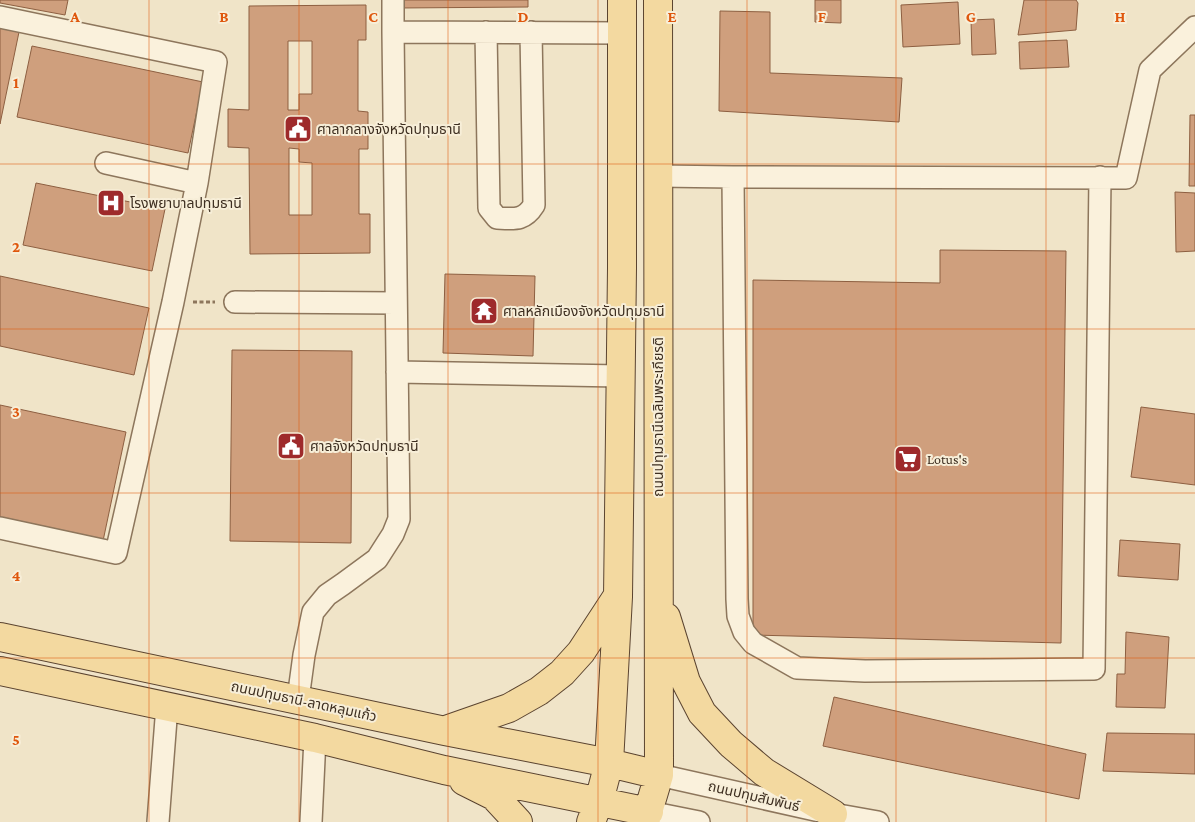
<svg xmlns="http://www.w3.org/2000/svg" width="1195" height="822" font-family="'Crimson Pro','Noto Sans Thai',serif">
<rect width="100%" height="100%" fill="#f0e4c8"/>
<path fill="#cf9f7d" stroke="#8d5f41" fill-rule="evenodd" d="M0,0H68L65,15L0,3Z
M399,0H528V7L399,8Z
M815,0H841V23L815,22Z
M1024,0H1076L1078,3L1076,30L1018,35Z
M958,2L960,44L903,47L901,5Z
M366,5V40H358V111L368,112V149H359V214H370V253L250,254L249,148L228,147V109L249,110V6ZM288,41H312V94H299V110H288ZM289,148L299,149V162L312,163V215H289Z
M720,11L770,12V73L902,78L899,122L719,111Z
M994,19L996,54L972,55L971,20Z
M0,28L19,32L0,124Z
M1067,40L1069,67L1020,69L1019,42Z
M32,46L203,82L188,153L17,117Z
M1190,115H1195V186H1189Z
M36,183L165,209L152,271L23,245Z
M1175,192L1195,193V251L1176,252Z
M940,250L1066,251L1061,643L753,635V280L940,283Z
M445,274L535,276L533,356L443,353Z
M0,276L149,308L134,375L0,346Z
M232,350L352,351L351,543L230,541Z
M0,405L126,432L103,541L0,519Z
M1141,407L1195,414V485L1131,477Z
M1120,540L1180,544L1178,580L1118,576Z
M1126,632L1169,637L1165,708L1116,707L1117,674H1125Z
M834,697L1086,754L1079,799L823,746Z
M1107,733L1195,734V774L1103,771Z"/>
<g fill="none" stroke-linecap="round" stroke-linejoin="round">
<defs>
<path id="minor" d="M393,0V32
M0,17L216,62L197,183L173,302L116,553L0,528
M486,32L489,208L497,218C515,219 524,221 534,205L531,32
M106,163L197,183
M658,176L733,177L1126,178L1150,70L1195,27
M733,177L737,599L738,616L744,632L753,643L797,668L865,671L1094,669L1100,177
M235,302L396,303
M397,372L620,376
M298,699L304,655L313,612L327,595L343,584L377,559L393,534L399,519L393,32L622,33
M659,775L833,814L878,822
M649,812L699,822
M158,822L167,706
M311,822L315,738"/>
<path id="major" d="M666,617L686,682L702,713L731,744L764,772L833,814
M0,637L445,731L609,763L659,775
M0,671L315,738L444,770L649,812
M446,730L509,708L539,691L562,673L581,652L617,597
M464,781L494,796L518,822
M591,822L599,801L609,763L618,597L622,268V0
M645,822L659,775L658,0"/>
</defs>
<use href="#minor" stroke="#8d765c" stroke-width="24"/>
<use href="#major" stroke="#5b4430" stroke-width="30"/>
<path stroke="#8d765c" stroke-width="3" stroke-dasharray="4 2.5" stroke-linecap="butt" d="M193,302H215"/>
<use href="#minor" stroke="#faf1dc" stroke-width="21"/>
<use href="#major" stroke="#f3d9a0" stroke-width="28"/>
</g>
<path fill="none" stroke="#df570d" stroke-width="1" stroke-opacity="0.55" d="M149,0V822M299,0V822M448,0V822M598,0V822M747,0V822M896,0V822M1046,0V822M0,164H1195M0,329H1195M0,493H1195M0,658H1195"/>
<defs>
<symbol id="civic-square" viewBox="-11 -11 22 22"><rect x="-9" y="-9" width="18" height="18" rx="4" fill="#9e2a2b" stroke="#f7eed8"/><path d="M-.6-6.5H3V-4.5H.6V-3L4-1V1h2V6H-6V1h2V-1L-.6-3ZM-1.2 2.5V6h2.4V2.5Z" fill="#fff"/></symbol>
<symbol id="hospital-square" viewBox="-11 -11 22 22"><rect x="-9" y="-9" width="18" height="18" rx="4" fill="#9e2a2b" stroke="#f7eed8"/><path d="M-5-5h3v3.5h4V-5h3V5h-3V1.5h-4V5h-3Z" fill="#fff"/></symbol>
<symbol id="temple-square" viewBox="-11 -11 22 22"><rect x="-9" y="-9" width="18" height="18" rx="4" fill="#9e2a2b" stroke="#f7eed8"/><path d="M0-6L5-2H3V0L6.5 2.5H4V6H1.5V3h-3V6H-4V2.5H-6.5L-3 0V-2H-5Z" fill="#fff"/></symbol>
<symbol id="supermarket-square" viewBox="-11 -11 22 22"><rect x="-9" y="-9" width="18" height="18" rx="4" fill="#9e2a2b" stroke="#f7eed8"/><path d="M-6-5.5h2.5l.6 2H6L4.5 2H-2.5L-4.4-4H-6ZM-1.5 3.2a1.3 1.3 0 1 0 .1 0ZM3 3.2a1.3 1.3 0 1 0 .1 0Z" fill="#fff"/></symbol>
</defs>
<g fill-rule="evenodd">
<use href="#civic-square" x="282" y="113" width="32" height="32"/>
<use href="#hospital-square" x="95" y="187" width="32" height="32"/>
<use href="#temple-square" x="468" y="295" width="32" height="32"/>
<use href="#civic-square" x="275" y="430" width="32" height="32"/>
<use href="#supermarket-square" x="892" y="443" width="32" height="32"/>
</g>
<g text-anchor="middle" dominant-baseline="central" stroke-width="4" stroke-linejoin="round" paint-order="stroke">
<g font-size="14" fill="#3d2e20" stroke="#f7eed8" text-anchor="start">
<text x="317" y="129">ศาลากลางจังหวัดปทุมธานี</text>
<text x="130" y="203">โรงพยาบาลปทุมธานี</text>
<text x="503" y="311">ศาลหลักเมืองจังหวัดปทุมธานี</text>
<text x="310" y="446">ศาลจังหวัดปทุมธานี</text>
<text x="927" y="459">Lotus's</text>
</g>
<g font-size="14" fill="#3d2e20" stroke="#f7eed8">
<text transform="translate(658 417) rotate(-90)">ถนนปทุมธานีเฉลิมพระเกียรติ</text>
<text transform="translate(304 701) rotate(12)">ถนนปทุมธานี-ลาดหลุมแก้ว</text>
<text transform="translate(754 796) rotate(13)">ถนนปทุมสัมพันธ์</text>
</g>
</g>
<g font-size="16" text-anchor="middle" font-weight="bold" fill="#df570d" stroke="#f7eed8" stroke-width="4" stroke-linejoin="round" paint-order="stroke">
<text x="75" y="22">A</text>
<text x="224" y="22">B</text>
<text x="373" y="22">C</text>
<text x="523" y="22">D</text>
<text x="672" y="22">E</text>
<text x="822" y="22">F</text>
<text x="971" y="22">G</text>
<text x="1120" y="22">H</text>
<text x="16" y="88">1</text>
<text x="16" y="252">2</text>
<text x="16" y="417">3</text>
<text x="16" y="581">4</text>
<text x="16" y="745">5</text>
</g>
</svg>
